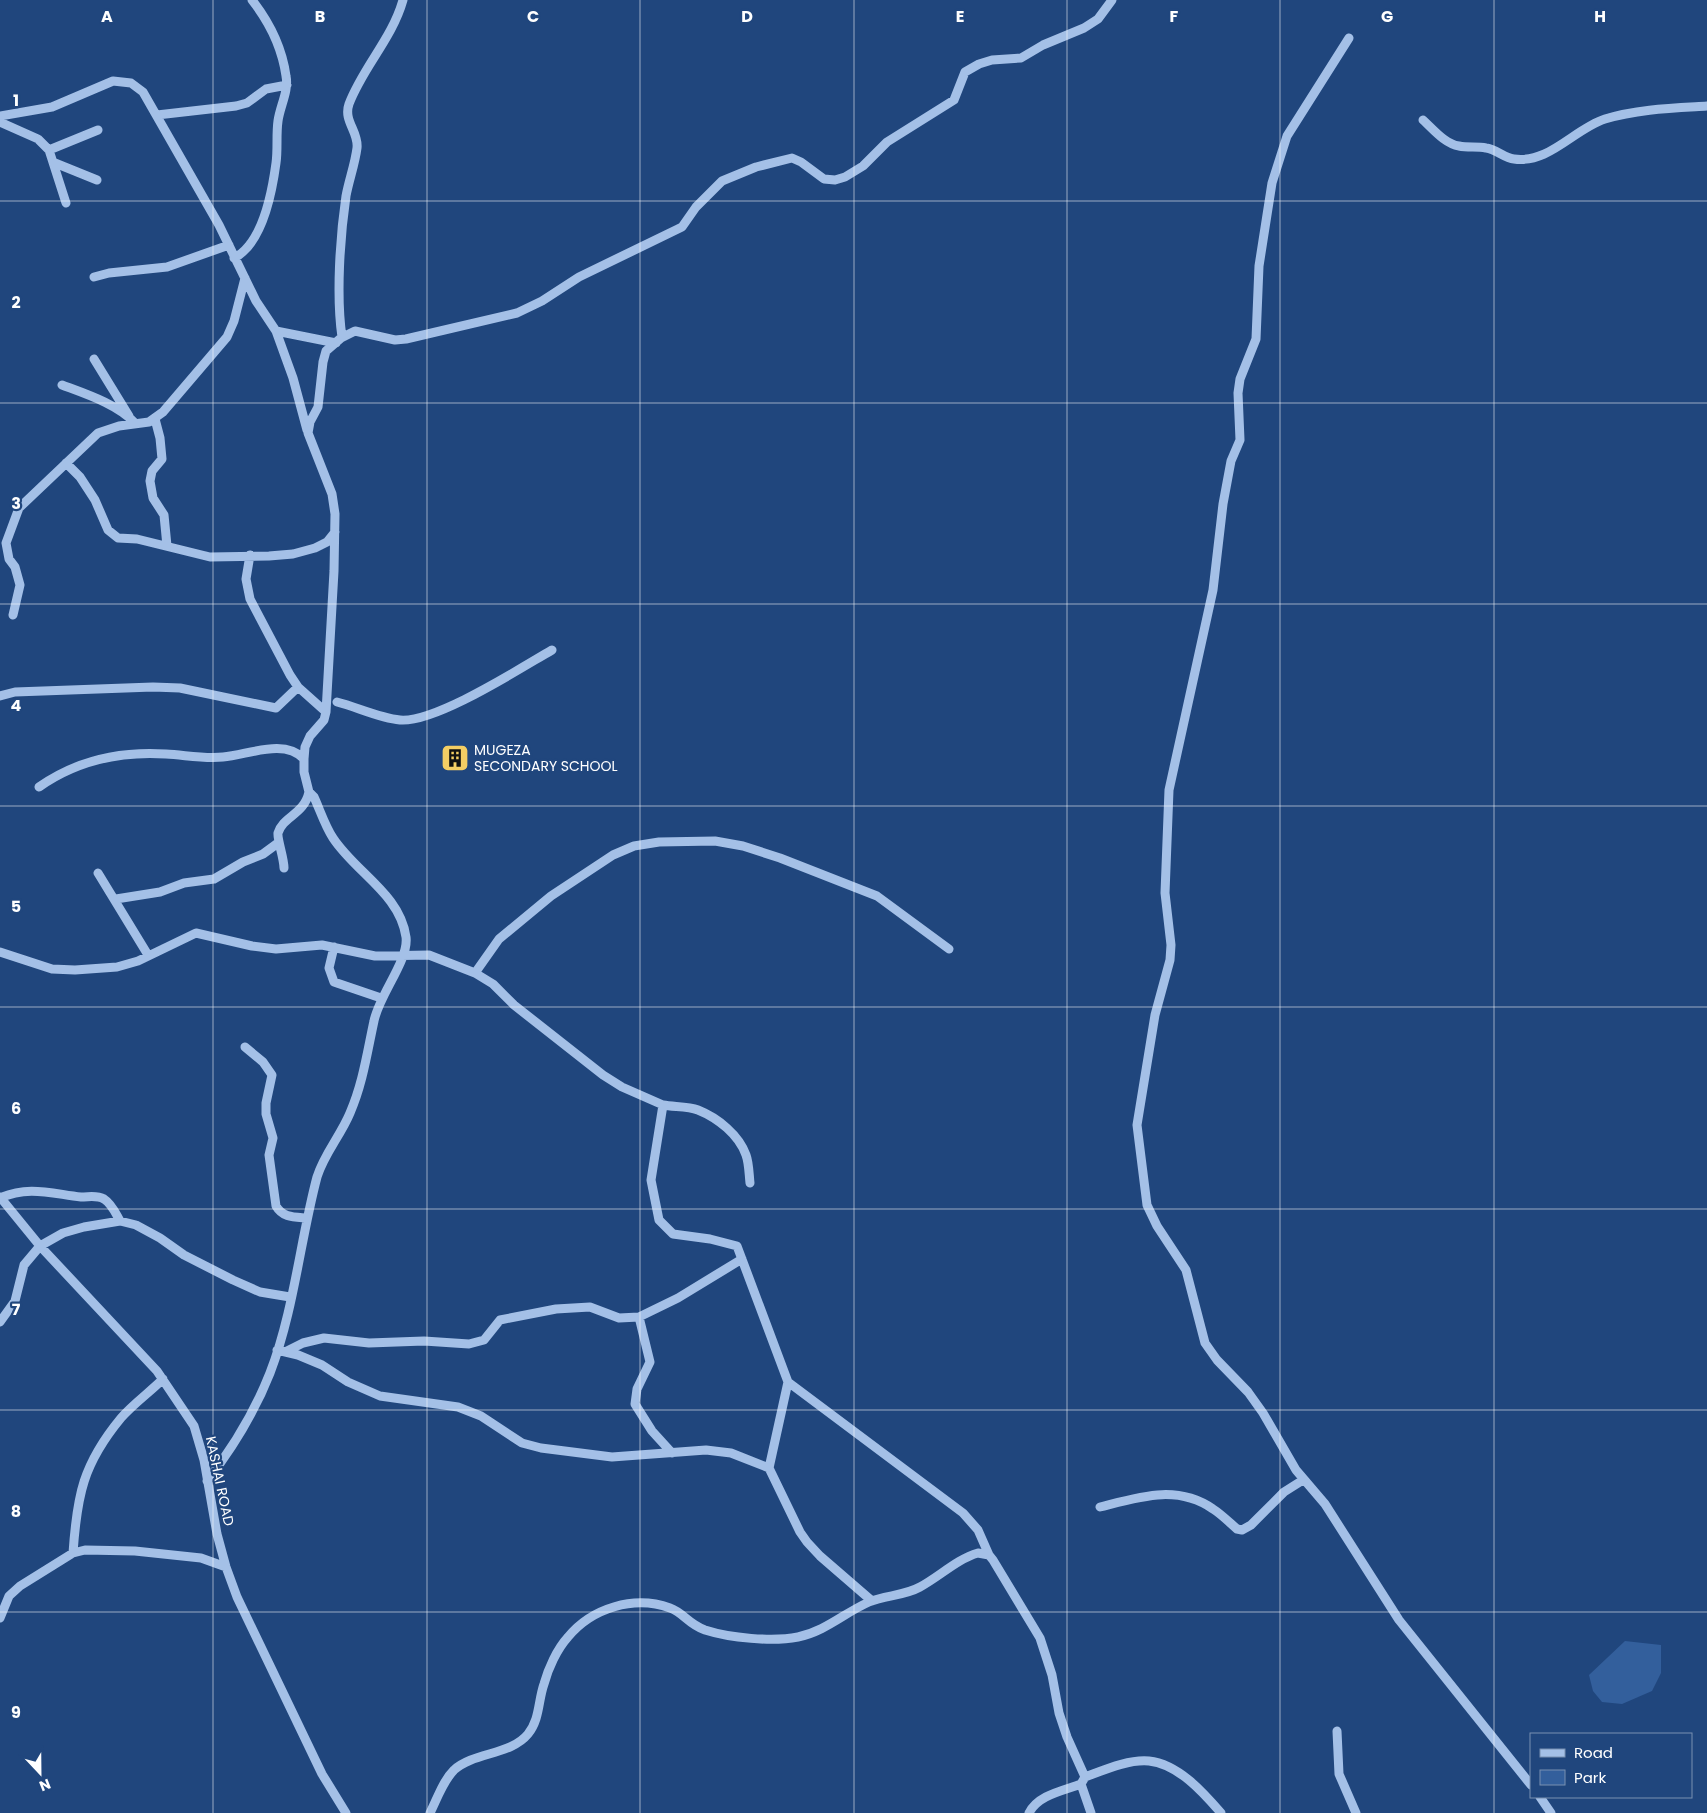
<svg xmlns="http://www.w3.org/2000/svg" width="1707" height="1813" font-family="Poppins,sans-serif">
<rect width="100%" height="100%" fill="#20467d"/>
<path fill="#335f9c" d="M1625,1641L1661,1645V1673L1652,1691L1622,1704L1602,1702L1593,1691L1589,1675Z"/>
<g fill="none" stroke-linecap="round" stroke-linejoin="round">
<path stroke="#a4c0e7" stroke-width="9" d="M1349,38L1287,136L1272,183L1259,266L1256,339L1240,379L1238,393L1240,440L1231,461L1223,504L1213,590L1169,790L1165,893L1171,945L1170,960L1155,1015L1137,1125L1147,1205L1157,1226L1186,1270L1205,1343L1217,1360L1248,1392L1263,1413L1296,1470L1325,1504L1399,1620L1531,1785
M157,115L236,106L247,103L266,89L287,85
M0,116L52,107L113,81L131,83L143,92L219,225L256,301L276,331L293,378L307,430
M1423,120C1433,129 1445,144 1459,146C1468,148 1477,146 1486,148C1496,149 1504,158 1514,159C1549,164 1574,129 1605,119C1637,109 1674,108 1707,106
M0,122L38,139L49,150L66,203
M49,150L98,130
M55,163L97,180
M234,258C262,244 272,193 276,163C278,149 276,135 278,121C280,106 289,91 286,76C282,47 270,23 252,0
M94,277L109,273L167,267L229,245
M276,331L336,343
M342,337C336,296 340,237 346,196C349,180 355,164 357,148C359,132 343,121 349,104C363,67 392,39 403,0
M94,359L129,416
M62,385C86,394 117,404 135,423
M155,419L160,438L162,459L152,471L150,481L153,498L164,515L167,546
M66,463L80,477L95,500L108,530L118,538L137,539L210,557L269,556L293,554L315,548L327,542L335,532
M250,555L246,579L250,599L290,675L298,687L326,712
M13,615L20,585L15,567L9,559L6,543L19,508L98,433L119,426L149,422L163,412L227,337L234,321L245,278
M0,696L15,692L153,687L180,688L276,708L298,687
M337,702C357,707 379,718 400,720C435,723 519,669 552,650
M39,787C76,761 120,751 166,754C185,755 204,759 223,757C248,755 284,738 304,759
M284,868C284,858 277,839 278,833C283,816 304,815 309,792
M98,873L148,955
M116,899L160,892L184,883L214,879L243,862L263,854L278,843
M334,947L329,968L334,982L381,998
M0,952L52,969L75,970L117,967L138,961L196,933L252,946L276,949L322,945L375,956L429,955L475,973L493,984L514,1005L603,1075L622,1087L663,1105L651,1180L659,1220L673,1234L710,1239L737,1246L788,1382L769,1468L800,1532L807,1542L820,1556L872,1601
M475,973L499,939L551,896L613,855L634,846L659,842L715,841L743,846L780,858L877,896L949,949
M245,1047L263,1062L272,1075L266,1103V1114L273,1138L269,1155L276,1206C283,1218 294,1217 307,1218
M663,1105C674,1107 688,1106 698,1110C718,1118 739,1135 746,1155C749,1163 749,1174 750,1183
M0,1197L40,1246L157,1371L194,1426L204,1460L217,1534L226,1567L237,1597L322,1774L346,1813
M0,1198C28,1185 53,1194 81,1197C90,1197 97,1195 104,1199C112,1204 116,1214 120,1221
M639,1317L650,1362L637,1389L635,1404L652,1431L672,1453
M0,1322L15,1301L24,1265L40,1246L63,1233L84,1227L120,1221L136,1225L160,1238L184,1255L233,1280L260,1292L290,1297
M277,1350L298,1355L322,1365L348,1382L380,1396L458,1407L481,1416L522,1443L541,1448L612,1457L706,1450L731,1453L769,1468
M285,1352L303,1343L324,1338L369,1343L424,1341L469,1344L484,1340L500,1320L556,1309L590,1307L619,1318L639,1317L678,1298L742,1259
M788,1382L963,1513L978,1530L989,1555
M207,1481C232,1449 255,1411 270,1373C294,1311 300,1241 317,1177C324,1154 341,1135 350,1113C363,1083 367,1053 374,1021C379,995 409,960 406,937C400,894 356,873 333,838C325,826 320,810 314,797L309,792L304,772V759L305,747L310,736L324,720L326,712L334,571L335,514L332,494L308,433L310,422L318,407L323,362L326,351L341,338L355,331L395,340L406,339L517,313L542,301L579,277L682,227L696,207L722,181L756,167L792,158L801,162L824,179L835,180L845,177L863,166L887,142L954,100L965,72L979,64L992,60L1021,58L1043,45L1084,28L1098,19L1112,0
M1100,1507C1139,1497 1177,1484 1213,1509C1221,1514 1229,1522 1237,1529L1242,1530L1251,1525L1284,1492L1303,1480
M73,1553C77,1495 83,1464 121,1418C133,1404 150,1392 163,1379
M0,1618L9,1596L20,1586L73,1553L85,1550L135,1551L201,1558L226,1567
M1337,1731L1339,1774L1356,1813
M1540,1797L1551,1813
M430,1813C437,1799 443,1781 454,1770C474,1752 511,1755 528,1734C540,1719 538,1701 544,1684C548,1669 557,1649 568,1637C592,1608 634,1595 670,1608C684,1613 688,1624 705,1630C730,1638 772,1642 798,1637C826,1631 844,1613 869,1602C885,1595 904,1596 920,1587C939,1577 957,1559 978,1553L989,1555L993,1560L1040,1638L1052,1675L1059,1713L1067,1737L1085,1777
M1029,1813C1038,1795 1062,1791 1081,1784
M1091,1813L1081,1784L1085,1777C1104,1770 1129,1759 1149,1761C1178,1764 1203,1792 1221,1813"/>
</g>
<path fill="none" stroke="#fff" stroke-width="1" stroke-opacity="0.55" d="M213,0V1813M427,0V1813M640,0V1813M854,0V1813M1067,0V1813M1280,0V1813M1494,0V1813M0,201H1707M0,403H1707M0,604H1707M0,806H1707M0,1007H1707M0,1209H1707M0,1410H1707M0,1612H1707"/>
<defs>
<symbol id="building-square" viewBox="-11 -11 22 22"><rect x="-9" y="-9" width="18" height="18" rx="4" fill="#f4ce64" stroke="#20467d"/><path d="M-4-6H4V6H1V3H-1V6H-4ZM-2.5-4.3h1.7v1.8h-1.7ZM.8-4.3h1.7v1.8H.8ZM-2.5-1h1.7V.8h-1.7ZM.8-1h1.7V.8H.8Z" fill="#111"/></symbol>
</defs>
<g fill-rule="evenodd">
<use href="#building-square" x="439" y="742" width="32" height="32"/>
</g>
<g text-anchor="middle" dominant-baseline="central" stroke-width="4.5" stroke-linejoin="round" paint-order="stroke">
<g font-size="14" fill="#fff" stroke="#20467d" text-anchor="start">
<text x="474" y="750">MUGEZA<tspan x="474" dy="16">SECONDARY SCHOOL</tspan></text>
</g>
<g font-size="14" fill="#fff" stroke="#20467d">
<text transform="translate(220 1481) rotate(78)">KASHAI ROAD</text>
</g>
</g>
<g font-size="16" text-anchor="middle" font-weight="bold" fill="#fff" stroke="#20467d" stroke-width="4.5" stroke-linejoin="round" paint-order="stroke">
<text x="107" y="22">A</text>
<text x="320" y="22">B</text>
<text x="533" y="22">C</text>
<text x="747" y="22">D</text>
<text x="960" y="22">E</text>
<text x="1174" y="22">F</text>
<text x="1387" y="22">G</text>
<text x="1600" y="22">H</text>
<text x="16" y="106">1</text>
<text x="16" y="308">2</text>
<text x="16" y="509">3</text>
<text x="16" y="711">4</text>
<text x="16" y="912">5</text>
<text x="16" y="1114">6</text>
<text x="16" y="1315">7</text>
<text x="16" y="1517">8</text>
<text x="16" y="1718">9</text>
</g>
<rect x="1530" y="1733" width="162" height="65" fill="#20467d" stroke="#7990b1"/>
<rect x="1540" y="1749" width="25" height="8" fill="#a4c0e7" stroke="#7990b1"/>
<text x="1574" y="1758" font-size="15" fill="#ffffff">Road</text>
<rect x="1540" y="1770" width="25" height="15" fill="#335f9c" stroke="#7990b1"/>
<text x="1574" y="1783" font-size="15" fill="#ffffff">Park</text>
<g transform="translate(40 1773) rotate(158)" stroke="#20467d" stroke-width="4" paint-order="stroke">
<path d="M0-4L9 19L0 12L-9 19Z" fill="#ffffff"/>
<text y="-8" font-size="14" font-weight="bold" text-anchor="middle" fill="#ffffff">N</text>
</g>
</svg>
